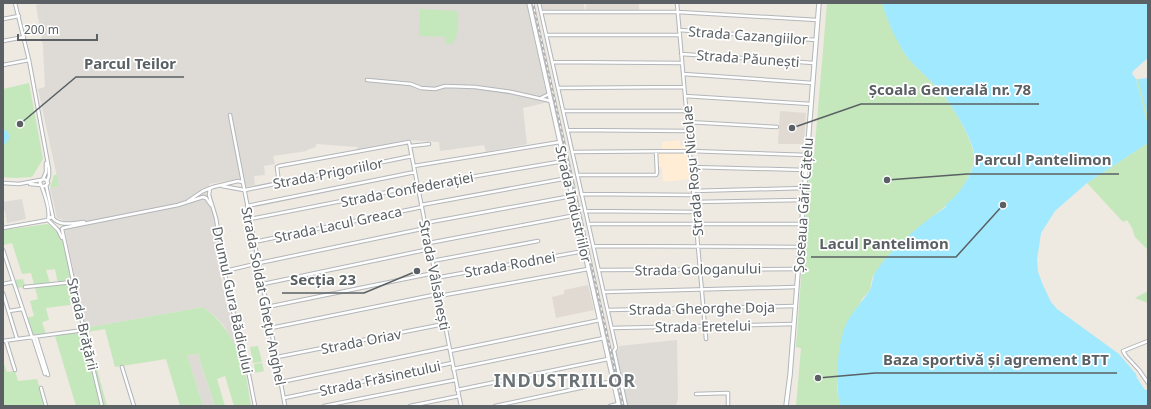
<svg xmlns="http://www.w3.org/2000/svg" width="1151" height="409" font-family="'Noto Sans',sans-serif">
<rect width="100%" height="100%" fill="#eee9e1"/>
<path fill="#ffedd5" d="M680,140V146L688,145L691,179L663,182L662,167H659L658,151H662V142Z"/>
<path fill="#dedbd6" d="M44,3H527L548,102L523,108L527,144L486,152L484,145L440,151L439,142L408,140L358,149L357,147L316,144V147L307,150V151L273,156L275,164L264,166L265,175L254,176L255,185L246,187L243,178L209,184L225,264L221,268V278L226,302L243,352L239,354L224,326L217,318L203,307L85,328L63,220L57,218L50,188L59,186L38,89L45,87L43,46L36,5Z
M22,199L26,219L7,223L5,211H3V202Z
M677,340L678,397L676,406H628L616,351L619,350V346Z
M198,354L215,406H203L187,355Z"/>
<path fill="#e0dad2" d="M541,3H584L585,11H543Z
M586,3H639V12L586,11Z
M780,111L806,113L804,144H778Z
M588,285L594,310L556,318L552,297L564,294V290Z"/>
<path fill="#c5e7bc" d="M827,3H882C888,22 897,42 908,58C918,70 930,79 940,91C951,103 976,144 974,160C973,169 963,189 957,195C953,199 949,202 945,205L946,206L934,215L895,249L880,266L872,278L870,290L862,299L840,350L837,387L840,406H796L801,348L796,347L810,156H814Z
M420,9L458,11C458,19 459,41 451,44C450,44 446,44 445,44V37L419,36Z
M1136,79H1139L1148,117V126Z
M29,83L43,159L32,177L14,178L3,177V89Z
M1148,143V250L1135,237L1132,228L1127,220L1123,222L1087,183Z
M54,175H57L59,186L50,188Z
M48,224L55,230L63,241L77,304L46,308L49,320L42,322L46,334L32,336L26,318L34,316L30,301L38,299L35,288L58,284L55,269L46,270L50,283L17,288L14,280L23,279L25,285L34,284L31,273L22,274L12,243L3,245V230Z
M1148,291V303L1135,298Z
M203,307C220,319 230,334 239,353L243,352L247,371L246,375L251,406H234L225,376L217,379L225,406H215L198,354L187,355L203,406H180L166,359L115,367L105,329L87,332L107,406H76L55,336L82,331L85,328Z
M258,346L262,362L253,363L250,347Z
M3,361L7,372L15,371L18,381L37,379L45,406H3Z
M262,363L264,371L255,373L254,364Z"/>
<path fill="#a0e9ff" d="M882,3H1148V58L1133,71L1132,74L1136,79L1148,126V143L1087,183L1055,211L1041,233L1037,260L1038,272L1043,285L1051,302L1057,309L1119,354L1136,374L1137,378L1145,390H1147L1148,406H840C835,383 837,343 847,322C853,311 863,301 870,290C873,284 872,278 875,273C890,249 923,222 946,207L945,205C948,202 953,199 956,195C963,189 975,167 975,158C974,141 951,103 940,91C930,79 918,70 908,58C896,42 888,22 882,3Z
M1148,78V117L1138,80L1139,79Z
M3,129L7,131L10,137L7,142L3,145Z"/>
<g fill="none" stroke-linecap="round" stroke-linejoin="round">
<defs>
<path id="street" d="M15,3L29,60L49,169V176L47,182
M539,3L616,348L614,351L626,406
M677,3L706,339
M541,12H678L817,20
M3,19L19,16
M679,30L816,40
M546,35H680
M3,41L24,37
M681,54L814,63
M552,62L682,63
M3,65L29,60
M683,74L813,83
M367,80L411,84L421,88L435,89L445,86L475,87L511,92L551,101
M558,88L684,87
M685,96L811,104
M541,98L549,94
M563,111H686
M230,115L267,307L285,406
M687,122L777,127
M567,130L688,131
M410,146L429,144
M572,152L690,151L807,155
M414,166L560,142
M691,167L806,170
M577,175H656L657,173L656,152
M43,179L46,172V163
M3,183L19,184L40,180
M30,184L41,185
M279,184L277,167L279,166L409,142L461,406
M46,185L53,217
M42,186H46L48,183L46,180L44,179L41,180L40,182C44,192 51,210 48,220L58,230L62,238
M222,186L244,190
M210,188L209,195L216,218L228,291L248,370L255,406
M245,190L412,156
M693,191L804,188
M581,194L694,195
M203,197L206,198L211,205
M188,201L203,191L213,187L238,181L242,182
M694,202L803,200
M421,205L568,178
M247,206L415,172
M585,211L695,212
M49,218L52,217C59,227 73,223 84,222
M250,219L418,186L564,161
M425,223L572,196
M588,224H802
M3,228L48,220
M63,228L178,205L203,197
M62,229L80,313L102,406
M254,242L422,207
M429,243L576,215
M593,246L800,247
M3,250L32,337
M432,261L538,241
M599,270L798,269
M225,271L259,263L426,228
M435,278L584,251
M3,284L13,282
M263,284L430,249
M25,287L73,282
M604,292L797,287
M3,293L17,339
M439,296L588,269
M267,307L434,273
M608,310L795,306
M9,311L22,309
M271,328L438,294
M612,328L794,324
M33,337L45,374
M36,337L48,375
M3,341L84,330
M6,341L15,370
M1148,341L1123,351L1126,356L1139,370L1148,383
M450,351L600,320
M277,357L444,324
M122,367L134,406
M453,369L604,338
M281,382L449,347
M41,388L46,406
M457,390L608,359
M696,394L728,393V406
M284,398L452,363
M324,406L455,380
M410,406L459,396
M495,406L613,381
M610,406L618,404"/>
<path id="secondary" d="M529,3L619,406
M786,406L790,375L819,3"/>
</defs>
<use href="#street" stroke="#b2b6ba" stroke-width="4.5"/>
<use href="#secondary" stroke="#b1b7ba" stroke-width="5.5"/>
<use href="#street" stroke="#fff" stroke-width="2.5"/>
<use href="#secondary" stroke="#fff" stroke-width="3.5"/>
<defs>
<path id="rail" d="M533,3L623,406"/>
</defs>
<use href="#rail" stroke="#b1b2b3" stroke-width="2.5"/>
<use href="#rail" stroke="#fff" stroke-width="1" stroke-dasharray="3" stroke-linecap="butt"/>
</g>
<g text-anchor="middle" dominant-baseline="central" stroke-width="3.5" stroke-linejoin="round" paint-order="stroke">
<g font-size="14" fill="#5a6063" stroke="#fff">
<text transform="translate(748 35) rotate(4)">Strada Cazangiilor</text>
<text transform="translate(748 58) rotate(4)">Strada Păunești</text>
<text transform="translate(692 171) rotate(-95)">Strada Roșu Nicolae</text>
<text transform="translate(328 173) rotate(-11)">Strada Prigoriilor</text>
<text transform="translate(407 189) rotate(-11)">Strada Confederației</text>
<text transform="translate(574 204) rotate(77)">Strada Industriilor</text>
<text transform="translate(803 205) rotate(-86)">Șoseaua Gării Cățelu</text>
<text transform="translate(338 224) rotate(-12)">Strada Lacul Greaca</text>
<text transform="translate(510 264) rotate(-10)">Strada Rodnei</text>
<text transform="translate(698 269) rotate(-1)">Strada Gologanului</text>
<text transform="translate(435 275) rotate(79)">Strada Vâlsănești</text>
<text transform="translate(264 296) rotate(79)">Strada Soldat Ghețu Anghel</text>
<text transform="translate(233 300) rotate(78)">Drumul Gura Bădicului</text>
<text transform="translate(702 308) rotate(-1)">Strada Gheorghe Doja</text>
<text transform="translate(83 324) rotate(77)">Strada Brățării</text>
<text transform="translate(703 326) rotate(-1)">Strada Eretelui</text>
<text transform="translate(361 341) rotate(-11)">Strada Oriav</text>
<text transform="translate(380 378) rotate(-12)">Strada Frăsinetului</text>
</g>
<g font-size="18" font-weight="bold" letter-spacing="1" fill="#6b7275" stroke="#fff">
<text x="565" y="380">INDUSTRIILOR</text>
</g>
</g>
<path fill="none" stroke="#5a6063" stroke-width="1.5" d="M20 124L76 77H184M792 128L861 104H1039M887 180L967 174H1119M1003 205L956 257H811M417 271L364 293H282M818 378L875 373H1117"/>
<g fill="#5a6063" stroke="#fff" stroke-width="1.5">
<circle cx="20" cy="124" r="4"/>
<circle cx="792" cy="128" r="4"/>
<circle cx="887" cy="180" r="4"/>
<circle cx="1003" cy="205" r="4"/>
<circle cx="417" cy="271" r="4"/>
<circle cx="818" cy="378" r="4"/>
</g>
<g font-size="15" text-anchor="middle" font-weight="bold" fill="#5a6063" stroke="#fff" stroke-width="3.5" stroke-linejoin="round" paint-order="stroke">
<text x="130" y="69">Parcul Teilor</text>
<text x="950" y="95">Școala Generală nr. 78</text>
<text x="1043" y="165">Parcul Pantelimon</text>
<text x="884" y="249">Lacul Pantelimon</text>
<text x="323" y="285">Secția 23</text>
<text x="996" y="365">Baza sportivă și agrement BTT</text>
</g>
<rect width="1151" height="409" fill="none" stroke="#5a6063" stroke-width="8"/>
<path d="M18 34v6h79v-6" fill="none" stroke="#5a6063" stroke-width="2"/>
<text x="24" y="34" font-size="12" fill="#5a6063" stroke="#ffffff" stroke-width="3" paint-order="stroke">200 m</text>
</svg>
